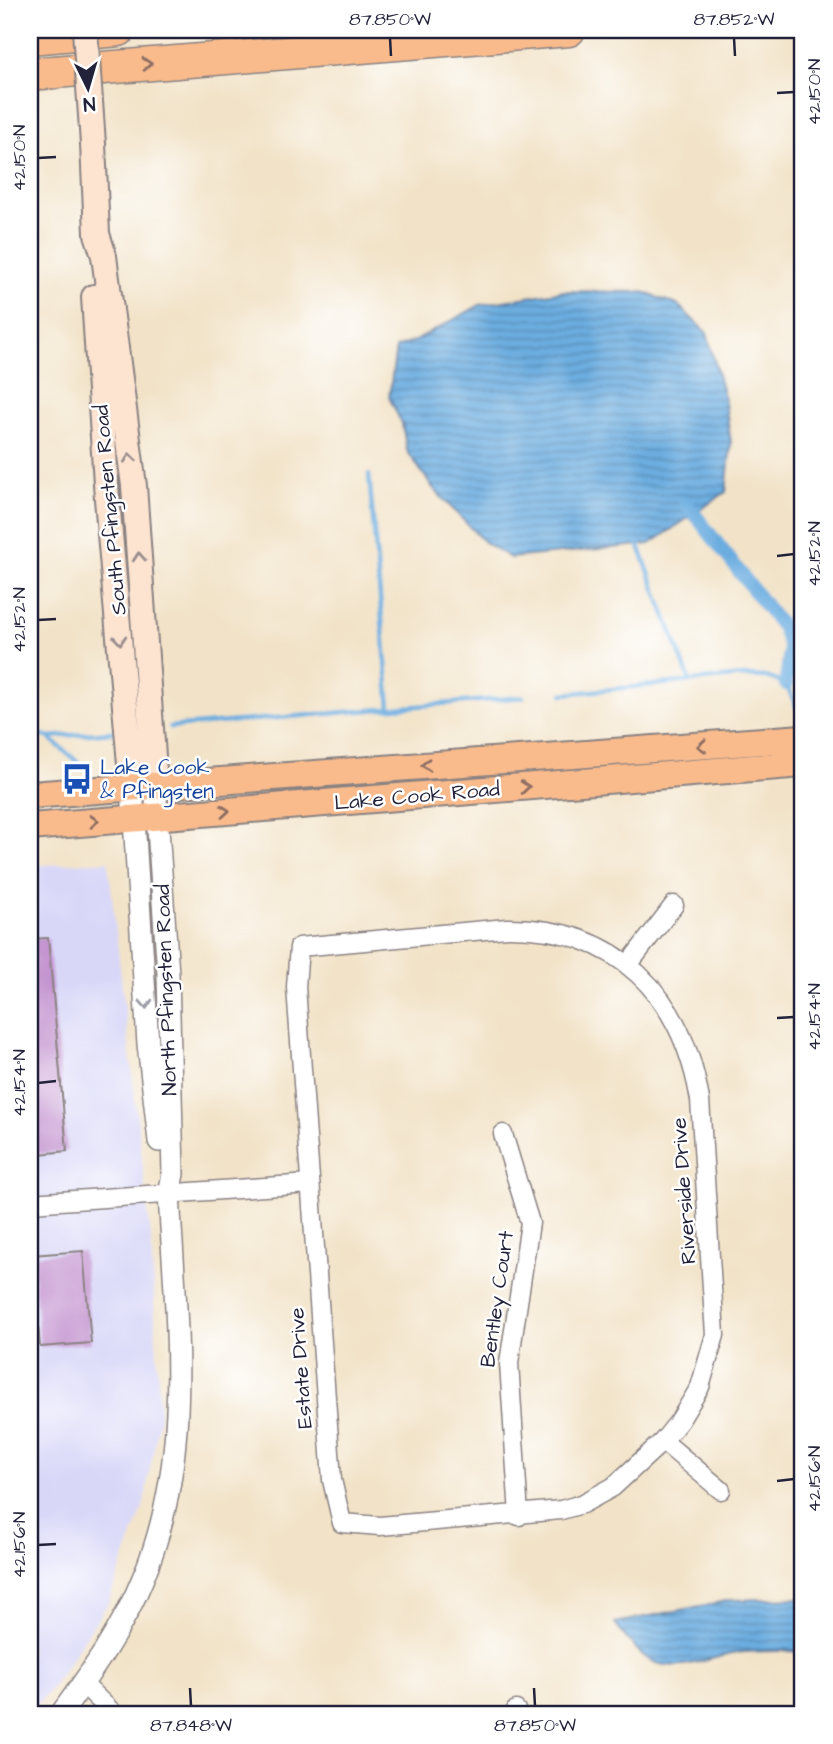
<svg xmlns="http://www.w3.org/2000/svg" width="833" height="1744" font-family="'Architects Daughter',sans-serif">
<defs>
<pattern id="water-rules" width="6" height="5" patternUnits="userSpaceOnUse" patternTransform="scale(1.75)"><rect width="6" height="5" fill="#6cade0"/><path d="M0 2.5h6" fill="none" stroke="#588cb7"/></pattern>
</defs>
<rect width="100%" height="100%" fill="#fff"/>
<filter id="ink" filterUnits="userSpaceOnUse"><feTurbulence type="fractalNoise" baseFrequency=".0143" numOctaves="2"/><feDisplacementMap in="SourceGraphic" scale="14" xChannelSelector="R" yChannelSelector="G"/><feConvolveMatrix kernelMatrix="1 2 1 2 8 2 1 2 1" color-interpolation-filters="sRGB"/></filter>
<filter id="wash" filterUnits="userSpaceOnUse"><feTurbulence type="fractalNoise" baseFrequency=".00686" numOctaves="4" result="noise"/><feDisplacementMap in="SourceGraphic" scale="28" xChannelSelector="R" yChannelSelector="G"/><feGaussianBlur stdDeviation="1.57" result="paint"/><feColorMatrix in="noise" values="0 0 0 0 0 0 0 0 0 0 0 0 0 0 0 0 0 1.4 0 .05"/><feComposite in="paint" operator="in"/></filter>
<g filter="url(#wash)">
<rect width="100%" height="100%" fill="#f2e3c8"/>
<path fill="#d8d7f8" d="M108,861L151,1241L160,1415L143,1508L108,1603L51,1689L30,1712V866Z"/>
<path fill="url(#water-rules)" stroke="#47688e" stroke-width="2" d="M563,291L643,292L678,305L707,333L724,397L731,443L726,492L650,544L510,558L484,542L434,489L407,451L402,424L389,397L396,348L417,340L480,305Z
M803,1598V1652C784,1650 763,1651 743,1652C714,1655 675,1676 648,1659C639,1653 620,1632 615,1623L731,1600Z"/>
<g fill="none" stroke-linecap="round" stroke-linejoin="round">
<path stroke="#6cade0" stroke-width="4.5" d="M369,475L390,708
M637,541L690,681
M563,694L743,676L766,677L786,684L800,714
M170,727L523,697
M30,732L48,737L113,732
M48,737L87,770"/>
<path stroke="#6cade0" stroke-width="14" d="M686,503L783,628L790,648L786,684"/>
</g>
<g id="blocks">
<path fill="#c495d0" d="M48,938L67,1151L30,1155V939Z
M83,1251L91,1343L40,1347L32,1255Z"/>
</g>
</g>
<g filter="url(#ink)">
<use href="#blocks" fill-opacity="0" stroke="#8a8282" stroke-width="2"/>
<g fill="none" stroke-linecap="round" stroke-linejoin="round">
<defs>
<path id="minor" d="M507,928C617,927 682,994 700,1100L715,1335L700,1387L680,1420L663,1441L613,1487L582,1504L561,1510L380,1526L342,1523L332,1480L296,987L299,947Z
M628,965L674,905
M503,1134L530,1223L509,1363L519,1516
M30,1203L310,1184
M663,1441L721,1490
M83,1684L114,1714
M515,1714L516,1710"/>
<path id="tertiary" d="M132,787L148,1044L159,1141
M61,1714C92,1671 123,1628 143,1578C194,1456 176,1322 169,1194L173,1174L168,974L155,785"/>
<path id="secondary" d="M93,144L97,234L104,256L134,486L155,785
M94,297L107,499L132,787"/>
<path id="primary" d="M30,795L803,738
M30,827L803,764"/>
<path id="motorway" d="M30,38L119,30
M30,74L569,30"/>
</defs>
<use href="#minor" stroke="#8a8282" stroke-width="21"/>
<use href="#tertiary" stroke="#8a8282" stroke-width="24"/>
<use href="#secondary" stroke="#8a8282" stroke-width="28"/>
<use href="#primary" stroke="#8a8282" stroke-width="30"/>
<use href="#motorway" stroke="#8a8282" stroke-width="35"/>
<use href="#minor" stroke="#fff" stroke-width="18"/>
<use href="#tertiary" stroke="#fff" stroke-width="21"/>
<use href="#secondary" stroke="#fde4d1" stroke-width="24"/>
<use href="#primary" stroke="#fabb8c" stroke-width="26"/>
<use href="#motorway" stroke="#fabb8c" stroke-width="32"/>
<defs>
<path id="secondary-bridge" d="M85,30L93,144"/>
</defs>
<use href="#secondary-bridge" stroke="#8a8282" stroke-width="28" stroke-linecap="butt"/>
<use href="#secondary-bridge" stroke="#fde4d1" stroke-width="24"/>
</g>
<defs><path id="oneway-chevron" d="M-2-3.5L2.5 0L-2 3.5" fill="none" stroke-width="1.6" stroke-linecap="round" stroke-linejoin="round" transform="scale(1.75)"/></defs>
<g stroke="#8e6e64">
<use href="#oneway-chevron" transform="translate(147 64) rotate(-5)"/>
<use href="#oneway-chevron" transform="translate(702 746) rotate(176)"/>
<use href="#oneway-chevron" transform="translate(426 765) rotate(176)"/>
<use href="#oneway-chevron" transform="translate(525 787) rotate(-5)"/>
<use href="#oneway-chevron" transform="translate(225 811) rotate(-5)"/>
<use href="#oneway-chevron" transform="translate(94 821) rotate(-5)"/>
</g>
<g stroke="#9a8d8e">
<use href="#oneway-chevron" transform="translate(130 458) rotate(-97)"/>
<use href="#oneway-chevron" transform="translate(139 557) rotate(-94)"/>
<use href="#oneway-chevron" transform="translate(120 640) rotate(85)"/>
</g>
<use stroke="#9c9ca7" href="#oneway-chevron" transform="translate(146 1004) rotate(86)"/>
</g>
<path fill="none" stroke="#22223b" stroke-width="2.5" d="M390,38L391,56M734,38L735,56M777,93L794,92M38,158L56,157M777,556L794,554M38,620L56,619M777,1018L794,1017M38,1083L56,1081M777,1481L794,1479M38,1545L56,1544M190,1688L191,1706M534,1688L535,1706"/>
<defs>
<symbol id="bus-bare" viewBox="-9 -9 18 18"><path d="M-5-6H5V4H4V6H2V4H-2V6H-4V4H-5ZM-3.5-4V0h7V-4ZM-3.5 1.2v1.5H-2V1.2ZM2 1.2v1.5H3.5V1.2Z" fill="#1a4fb4" stroke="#fff" stroke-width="2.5" paint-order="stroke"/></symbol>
</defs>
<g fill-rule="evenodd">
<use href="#bus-bare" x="55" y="757" width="44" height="44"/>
</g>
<g text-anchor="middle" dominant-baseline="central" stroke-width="5" stroke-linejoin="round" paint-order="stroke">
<g font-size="21" fill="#22223b" stroke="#fff">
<text transform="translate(110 510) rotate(-95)">South Pfingsten Road</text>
<text transform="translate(417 796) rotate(-5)">Lake Cook Road</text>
<text transform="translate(166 990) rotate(-92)">North Pfingsten Road</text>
<text transform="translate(684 1191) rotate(-94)">Riverside Drive</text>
<text transform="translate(497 1299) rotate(-82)">Bentley Court</text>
<text transform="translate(301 1368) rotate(-94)">Estate Drive</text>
</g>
<g font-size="21" fill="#164399" stroke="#fff" text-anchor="start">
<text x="100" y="767">Lake Cook<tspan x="100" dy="24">&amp; Pfingsten</tspan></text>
</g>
</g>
<rect width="833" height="1744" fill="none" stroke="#fff" stroke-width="77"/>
<g transform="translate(88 88) rotate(175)" stroke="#ffffff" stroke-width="5" paint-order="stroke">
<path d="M0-5L12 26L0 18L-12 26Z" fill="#22223b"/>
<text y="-10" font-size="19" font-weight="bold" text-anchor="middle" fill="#22223b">N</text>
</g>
<rect x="38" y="38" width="756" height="1668" fill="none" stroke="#22223b" stroke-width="2.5"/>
<g font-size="18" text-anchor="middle" fill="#22223b">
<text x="390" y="25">87.850°W</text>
<text x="734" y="25">87.852°W</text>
<text transform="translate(814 92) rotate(-90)" y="6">42.150°N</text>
<text transform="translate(19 158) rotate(-90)" y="6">42.150°N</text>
<text transform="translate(814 554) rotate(-90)" y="6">42.152°N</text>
<text transform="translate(19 620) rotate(-90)" y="6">42.152°N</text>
<text transform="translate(814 1017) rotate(-90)" y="6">42.154°N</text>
<text transform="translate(19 1083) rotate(-90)" y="6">42.154°N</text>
<text transform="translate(814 1479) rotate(-90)" y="6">42.156°N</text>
<text transform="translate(19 1545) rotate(-90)" y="6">42.156°N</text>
<text x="191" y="1731">87.848°W</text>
<text x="535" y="1731">87.850°W</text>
</g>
</svg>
